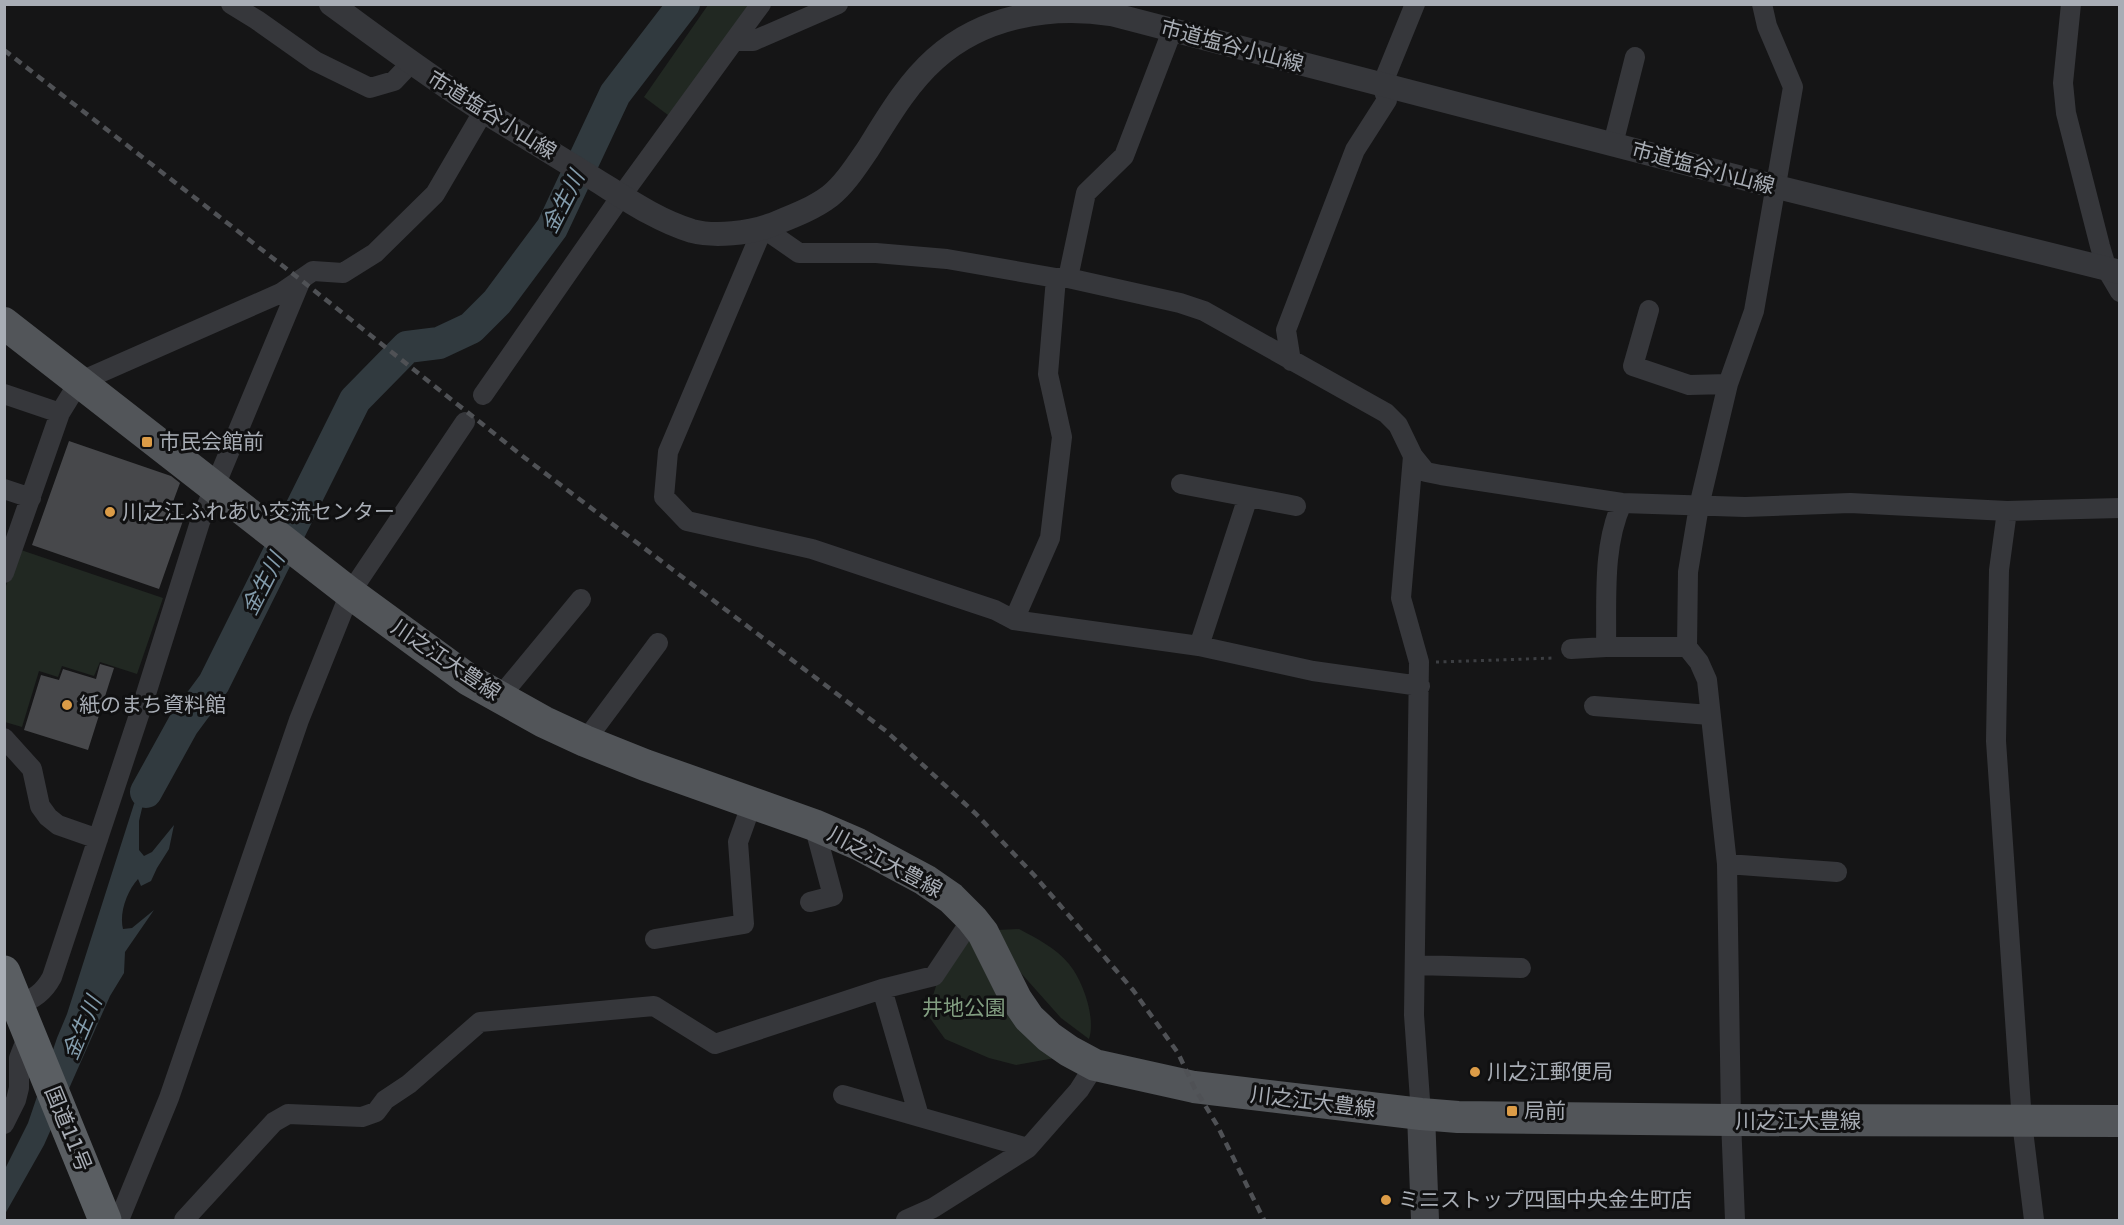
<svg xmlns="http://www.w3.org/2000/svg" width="2124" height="1225" font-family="'DejaVu Sans','Noto Sans JP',sans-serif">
<rect width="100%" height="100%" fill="#151516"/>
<path fill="#212822" d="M708,5H753L672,118L644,97Z
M18,549L163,598L137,674L100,662L94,676L62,666L58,677L39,671L22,727L5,722V589Z
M1019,929C1036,938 1056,948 1069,964C1083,981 1096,1018 1089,1039L1061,1018L1020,972L997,930Z
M970,937L1004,1010L1034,1042L1055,1058L1016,1065L989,1058L945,1039L927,1014L937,983Z"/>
<path fill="#313a3f" d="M190,708L143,804L139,821V850L144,856L152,852L174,825L169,849L157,868L151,881L141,886L138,879C127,891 119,913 123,929L132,928L154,910L125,952L124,973L110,996L44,1145L5,1214V1169L28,1123L57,1038L67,1014L134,804Z"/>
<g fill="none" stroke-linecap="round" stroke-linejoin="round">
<path stroke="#313a3f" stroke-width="32" d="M146,792L183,725L214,683L355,400L407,347L439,343L471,328L497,302L552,228L615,94L684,4"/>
</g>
<path fill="#47484b" d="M69,441L171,476L180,483L170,510L185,515L159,589L32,545Z
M100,664L114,668L88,750L24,730L41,675L59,680L63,669L96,679Z"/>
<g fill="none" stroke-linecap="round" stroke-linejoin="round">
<path stroke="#3c3e42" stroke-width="3" stroke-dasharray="3 4.5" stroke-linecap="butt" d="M1436,662L1555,658"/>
<path stroke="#36373b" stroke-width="20" d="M231,4L257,20L315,61L370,88L394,81L411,63
M2071,4L2063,83L2066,113L2100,246L2107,270L2120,292
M734,41H753L838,4
M1613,144L1635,57
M1068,278L1086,193L1124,156L1172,31
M1649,310L1633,366L1689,385L1728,384
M1291,361L1286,330L1355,150L1387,100L1382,85L1415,4
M4,394L60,413
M483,395L622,195L761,4
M1413,456L1401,598L1419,662L1414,1015L1421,1114
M1181,484L1296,506
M4,489L31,498
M2007,511L1999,570L1996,741L2022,1122L2034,1220
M4,573L60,413L79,382L281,293L313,271L343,273L375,253L435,194L483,112
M1014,620L1050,538L1062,437L1048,374L1056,278
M1199,646L1248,497
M1606,647C1607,600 1602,547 1622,503
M1571,649L1606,647H1687
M1420,686L1313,671L1199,646L1014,620L995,610L812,549L687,521L664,497L668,452L763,228L799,253H876L947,259L1056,278H1068L1180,303L1204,311L1386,413L1398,425L1413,456L1426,472L1441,475L1622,503L1745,507L1850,503L2007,511L2120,508
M499,698L581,599
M1594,706L1710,715
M4,738L32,769L40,806L48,817L58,825L98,839
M585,741L658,643
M1727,864L1837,872
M810,902L833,896L814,825
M655,939L744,924L738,842L752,803
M1415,965L1521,968
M882,989L919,1116
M18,1005C34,999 44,992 52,977L145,697L200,522L301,280
M843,1095L1028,1148
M4,1124L16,1100L19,1088V1058L29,1032
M119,1220L169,1098L299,720L350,593L465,422
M184,1220L274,1122L288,1114L362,1117L376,1112L385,1100L409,1084L480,1022L654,1006L715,1044L882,989L934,976L972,919
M906,1220L933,1208L1028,1148L1079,1090L1095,1065
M1735,1220L1731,1120L1727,864L1707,680L1699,662L1687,647L1688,572L1699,506L1728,384L1754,311L1793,87L1767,26L1762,4"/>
<path stroke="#36373b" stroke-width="24" d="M331,4C382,41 432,79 485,112C517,132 549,151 581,171C617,192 652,219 692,231C715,237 750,233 771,225C791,217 813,209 830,196C845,184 857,165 868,149C888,117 907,84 935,59C983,16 1049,5 1111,14L1777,187L2120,272"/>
<path stroke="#44464a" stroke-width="28" d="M1421,1114L1425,1220"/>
<path stroke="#525559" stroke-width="32" d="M4,323L350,593L469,680L544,722L585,741L645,765L814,825L858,844L925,880L951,898L972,919L983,933L1016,999L1029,1018L1049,1037L1069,1051L1095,1065L1194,1087L1421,1114L1458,1117L1731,1120L2120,1121"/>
<path stroke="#5a5e62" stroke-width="33" d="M4,972L105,1220"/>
<path stroke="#4f5155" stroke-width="4.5" stroke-dasharray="8 6" stroke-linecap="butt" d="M4,50L301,280L525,458L886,731L976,814L1034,875L1133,990L1178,1053L1194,1087L1217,1125L1264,1220"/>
</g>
<g fill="#dc9c47" stroke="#101011" stroke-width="2">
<rect x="141" y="436" width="12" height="12" rx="3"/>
<circle cx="110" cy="512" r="6"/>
<circle cx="67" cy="705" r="6"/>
<circle cx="1475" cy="1072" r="6"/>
<rect x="1506" y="1105" width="12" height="12" rx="3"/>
<circle cx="1386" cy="1200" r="6"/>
</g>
<g text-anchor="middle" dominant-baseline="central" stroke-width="6" stroke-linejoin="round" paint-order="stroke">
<g font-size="21" fill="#a8adb5" stroke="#101011">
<text transform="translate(1232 46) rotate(15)">市道塩谷小山線</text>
<text transform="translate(492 115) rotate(32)">市道塩谷小山線</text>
<text transform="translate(1703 168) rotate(15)">市道塩谷小山線</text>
<text transform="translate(446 660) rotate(34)">川之江大豊線</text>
<text transform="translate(885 862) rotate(28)">川之江大豊線</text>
<text transform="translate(1313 1102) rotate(7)">川之江大豊線</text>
<text x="1798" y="1121">川之江大豊線</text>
<text transform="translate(68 1129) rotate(68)">国道11号</text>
</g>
<g font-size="21" fill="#a8adb5" stroke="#101011" text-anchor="start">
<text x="159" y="442">市民会館前</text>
<text x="122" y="512">川之江ふれあい交流センター</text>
<text x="79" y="705">紙のまち資料館</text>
<text x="1487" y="1072">川之江郵便局</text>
<text x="1524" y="1111">局前</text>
<text x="1398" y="1200">ミニストップ四国中央金生町店</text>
</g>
<g font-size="21" fill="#829e81" stroke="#101011">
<text x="964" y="1008">井地公園</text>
</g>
<g font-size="22" font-style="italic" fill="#839cac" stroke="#101011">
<text transform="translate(563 202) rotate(-63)">金生川</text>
<text transform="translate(263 584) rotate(-63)">金生川</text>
<text transform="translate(82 1028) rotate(-67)">金生川</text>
</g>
</g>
<rect width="2124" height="1225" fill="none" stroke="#a8adb5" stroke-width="12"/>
</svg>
